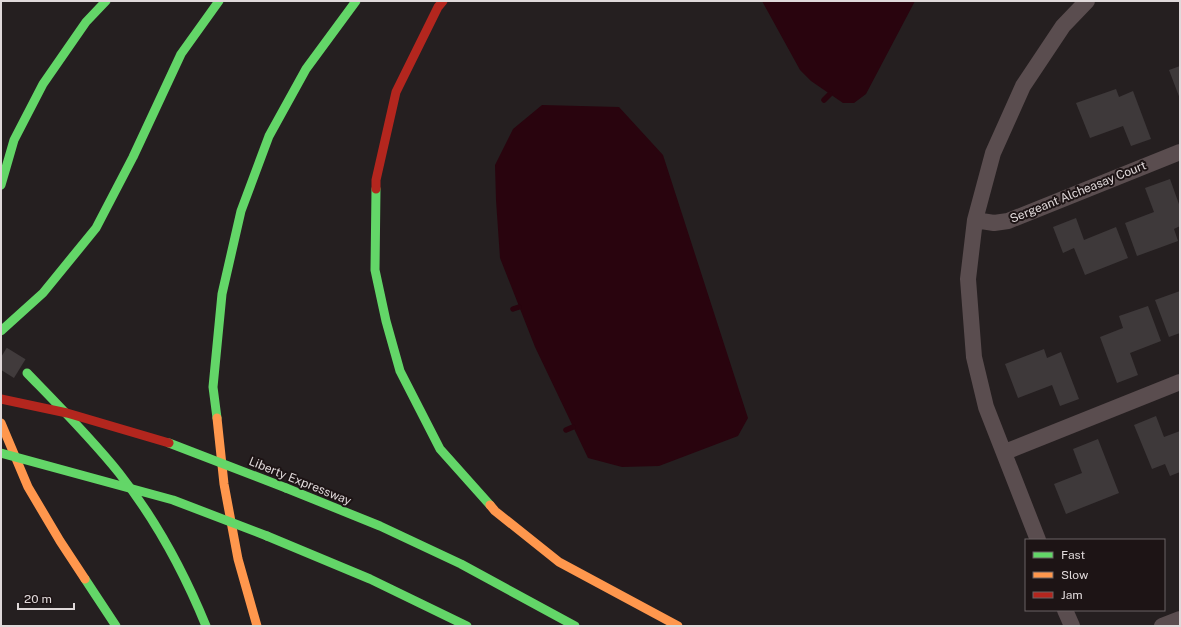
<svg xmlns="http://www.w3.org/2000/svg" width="1181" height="627" font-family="'Public Sans',sans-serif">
<rect width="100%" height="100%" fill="#251f20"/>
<path fill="#29040e" d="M762,1H915L866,94L854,103H843L811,81L800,70Z
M542,105L619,107L663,155L748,418L738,436L659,466L622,467L588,458L535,347L500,258L496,200L495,165L513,129Z"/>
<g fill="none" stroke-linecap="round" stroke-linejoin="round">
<path stroke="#29040e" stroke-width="5.5" d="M824,100L830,94
M513,309L519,307
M566,430L573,427"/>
</g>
<path fill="#3e393a" d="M1180,66V99L1169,70Z
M1116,89L1119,97L1133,91L1151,139L1131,146L1123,126L1090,138L1076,103Z
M1170,179L1180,207V226L1174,229L1178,241L1137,256L1125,223L1154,212L1145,188Z
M1076,218L1084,240L1116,227L1128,258L1085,275L1074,248L1063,253L1053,227Z
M1180,291V333L1169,337L1155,300Z
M1148,306L1161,341L1130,353L1138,375L1117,383L1100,337L1123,328L1119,316Z
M1044,349L1047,358L1061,352L1079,399L1060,406L1052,385L1018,398L1005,364Z
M1156,416L1164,437L1180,431V472L1170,476L1165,464L1152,469L1134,425Z
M1098,439L1119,493L1066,514L1054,484L1082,473L1073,449Z"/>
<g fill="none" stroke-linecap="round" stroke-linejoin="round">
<path stroke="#413b3c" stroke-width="22" stroke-dasharray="22 11" stroke-linecap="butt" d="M1,357L27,373"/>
<path stroke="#5a4d4f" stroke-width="16" d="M975,220L994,223L1008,221L1180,152
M1005,452L1180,382
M1038,540L986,407L974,357L968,279L975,220L993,153L1023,86L1063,26L1087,1
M1065,610L1072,626
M1162,626L1180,619"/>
<path stroke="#63d668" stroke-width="9" d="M1,185L14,140L43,84L86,22L106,1
M376,189L375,270L386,321L400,371L440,449L490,505
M1,331L43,293L96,228L133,157L181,54L219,1
M27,373C59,406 91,438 119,473C156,520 184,572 206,626
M217,418L213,387L222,294L241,211L269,136L306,69L356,1
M286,488L380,526L461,564L575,626
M267,536L370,579L467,626
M85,579L116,626"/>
<path stroke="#ff974d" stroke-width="9" d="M217,418L224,484L238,559L257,626
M1,423L28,487L60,541L85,579
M490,505L495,511L559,562L678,626"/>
<path stroke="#b3261e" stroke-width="9" d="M376,189V180L396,92L438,7L443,1"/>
<path stroke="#63d668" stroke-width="9" d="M169,443L286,488
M1,453L173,500L267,536"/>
<path stroke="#b3261e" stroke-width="9" d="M1,399L67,413L169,443"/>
</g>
<g text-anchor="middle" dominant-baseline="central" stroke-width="4" stroke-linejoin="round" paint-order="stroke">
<g font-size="12" fill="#e0d9da" stroke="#1d1415">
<text transform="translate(1078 192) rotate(-22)">Sergeant Alcheasay Court</text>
<text transform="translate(300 481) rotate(22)">Liberty Expressway</text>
</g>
</g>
<rect width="1181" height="627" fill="none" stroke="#e0d9da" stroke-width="4"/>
<rect x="1025" y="539" width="140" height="72" fill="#1d1415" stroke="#6b6364"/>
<rect x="1033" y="552" width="20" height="6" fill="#63d668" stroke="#6b6364"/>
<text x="1061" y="559" font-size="12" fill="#e0d9da">Fast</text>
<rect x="1033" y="572" width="20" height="6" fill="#ff974d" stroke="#6b6364"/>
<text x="1061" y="579" font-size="12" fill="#e0d9da">Slow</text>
<rect x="1033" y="592" width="20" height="6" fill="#b3261e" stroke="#6b6364"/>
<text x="1061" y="599" font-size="12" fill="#e0d9da">Jam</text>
<path d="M18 603v6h56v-6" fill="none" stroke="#e0d9da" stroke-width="2"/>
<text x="24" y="603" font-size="12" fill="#e0d9da" stroke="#1d1415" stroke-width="3" paint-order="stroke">20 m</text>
</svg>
